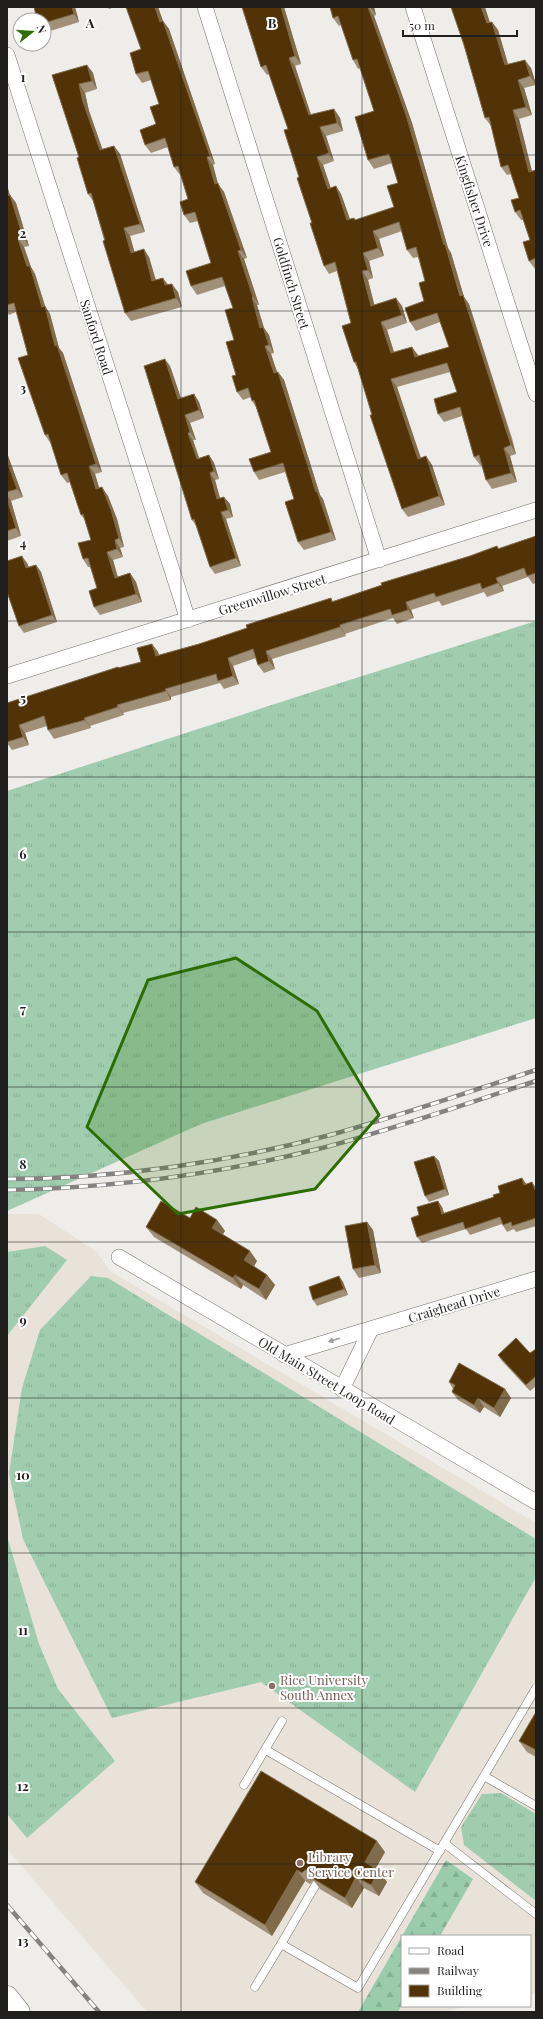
<svg xmlns="http://www.w3.org/2000/svg" width="543" height="2019" font-family="'Playfair Display',serif">
<defs>
<pattern id="grass-tufts" width="24" height="20" patternUnits="userSpaceOnUse"><rect width="24" height="20" fill="#9fcdae"/><path d="M3 7l-1-3M5 7V3M7 7l1-3M15 17l-1-3M17 17v-4M19 17l1-3" fill="none" stroke="#89b095"/></pattern>
<pattern id="forest-firs" width="22" height="20" patternUnits="userSpaceOnUse"><rect width="22" height="20" fill="#9accab"/><path d="M5 1l3.5 6h-7zM16 11l3.5 6h-7z" fill="#84af93"/></pattern>
</defs>
<rect width="100%" height="100%" fill="#efedea"/>
<path fill="#e9e2d9" d="M7,1214H39L97,1252L110,1271L536,1523V1993L530,1994V1936H402V2006H469L442,2012H147L7,1849Z"/>
<path fill="url(#grass-tufts)" d="M536,621V1018L201,1124L7,1211V791L318,690Z
M45,1246L67,1260L7,1336V1252Z
M91,1276L108,1278L536,1539V1577L415,1792L261,1682L112,1718L23,1539L9,1473L22,1388L40,1330Z
M7,1536L39,1644L58,1689L115,1761L27,1838L7,1814Z
M501,1793L536,1814V1901L464,1845L461,1827L482,1794Z"/>
<path fill="url(#forest-firs)" d="M446,1860L473,1879L440,1936H402Z
M402,1936V2004L398,2012H358Z"/>
<g fill="none" stroke-linecap="round" stroke-linejoin="round">
<defs>
<path id="lane" d="M266,1750L440,1851
M484,1776L536,1688
M244,1785L282,1721
M444,1843L536,1914
M315,1886L281,1944L358,1988L484,1776L536,1806
M255,1987L281,1944"/>
<path id="street" d="M205,7L379,560
M413,7L536,394
M7,55L188,620
M7,676L536,510
M119,1257L536,1502
M284,1355L536,1279
M342,1389L371,1329"/>
<path id="secondary" d="M7,1997L19,2012"/>
</defs>
<use href="#lane" stroke="#73716f" stroke-width="9"/>
<use href="#street" stroke="#73716f" stroke-width="16"/>
<use href="#secondary" stroke="#73716f" stroke-width="23"/>
<use href="#lane" stroke="#fff" stroke-width="8"/>
<use href="#street" stroke="#fff" stroke-width="15"/>
<use href="#secondary" stroke="#fff" stroke-width="22"/>
<defs>
<path id="rail" d="M7,1179C115,1179 230,1162 334,1134C402,1115 469,1092 536,1070
M7,1190C112,1188 220,1174 322,1148C394,1129 465,1104 536,1081
M7,1905L99,2012"/>
</defs>
<use href="#rail" stroke="#848381" stroke-width="4.5"/>
<use href="#rail" stroke="#fff" stroke-width="3" stroke-dasharray="9" stroke-linecap="butt"/>
</g>
<path fill="#a09078" fill-rule="evenodd" d="M75,7L79,22L44,33V20Z
M107,7H115L109,9Z
M126,7H158L163,21L169,29L215,164L213,165L218,184L224,192L247,258L244,259L259,305H257L264,328L269,335L274,353L271,354L277,372H278L284,380L320,495L323,499L336,540L304,550L298,542L294,499L285,472L259,480L254,472L271,452L256,407L252,401L251,397L243,400L237,392L236,375L233,308L225,286L197,295L191,286L211,263L198,221L190,223L184,215L188,199L181,175H180L174,167L168,147L151,153L145,145L156,124L159,104L151,80L142,83L136,74L141,49Z
M242,7H284L301,64L295,66L311,115L334,109L340,118L343,131L326,136L334,161L323,165L330,188L336,186L341,194L350,219L356,220L394,207L398,183L392,163L374,169L368,160L374,111L360,68L358,69L353,60L341,25L339,26L333,18L330,7H374L376,15L374,16L412,123L448,248L451,253L464,297L469,304L512,438L516,454L510,456L517,482L492,489L486,480L482,465H480L474,457L462,416L444,422L438,414L457,392L450,372L397,387L420,458L426,456L432,465L445,505L408,517L402,509L358,369L354,362L351,323L337,271L329,274L324,266L299,177L288,129L269,74L267,75L261,67ZM402,231L407,250L413,258L418,257L425,281L424,301L410,322L416,331L440,322L449,347L418,356V355L394,352L387,330L407,323L402,306L374,305L368,280L373,278L369,261L384,256L379,239Z
M492,22L498,30L508,65L531,68L536,85L524,88L532,115L519,119L532,171L536,170V269H535L529,261L530,240L523,220H521L515,212L519,198L511,174L507,175L501,167L491,126L485,118L464,45L490,23Z
M87,65L93,73L97,89L85,93L89,111L102,149L114,146L120,154L145,232L130,236L134,252L149,257L156,280L168,285L178,292L182,307L131,321L125,313L93,201L88,194L79,157L52,75Z
M7,185L10,195L16,203L29,246L24,247L31,267L35,274L45,306L50,314L59,348L63,353L102,472L95,474L99,488L108,496L117,519L124,547L120,548L123,557L113,560L118,577L130,573L136,582L142,602L100,615L94,607L97,588L90,567H88L83,559L91,540L85,520L81,515L70,482L67,483L61,475L51,444L45,435L28,355L16,312L9,315L7,312Z
M170,366L181,399L194,394L199,402L204,418L190,423L196,440H193L199,458L209,455L214,463L219,479L215,480L220,498L224,497L230,504L233,517L226,519L241,566L215,574L210,567L197,527L192,520Z
M7,453L23,497L11,501L21,536L7,541Z
M536,536V583L533,584L528,577L502,586L504,591L487,597L484,592L442,606L439,601L411,610L414,618L397,624L393,618L345,634L346,636L272,659L275,669L264,673L258,665L256,658L233,666L239,684L224,689L220,683L171,697V700L123,713L124,715L90,726L91,728L54,739L48,730L47,726L25,733L29,745L12,750L7,743V703L118,667L119,668L141,662L152,644L158,652L159,655L199,644L247,628L331,598L333,601L470,556L497,546L499,548Z
M27,563L29,567L36,565L41,572L57,622L24,633L19,626Z
M434,1156L439,1161L449,1195L429,1202L425,1196Z
M522,1178L526,1184L536,1188V1226L516,1232L514,1229L507,1232L502,1224L470,1235L466,1229L422,1243L417,1237L419,1215L438,1201L442,1207L444,1213L494,1197Z
M190,1218L217,1220L225,1231L222,1234L257,1261L254,1266L267,1275L275,1285L266,1300L243,1285L241,1289L154,1237L146,1227Z
M367,1222L373,1230L381,1273L359,1278L353,1269Z
M339,1276L343,1282L348,1295L317,1306L313,1300Z
M536,1349V1386L530,1391L502,1361L498,1355L530,1353Z
M449,1382L505,1389L511,1398L500,1417L484,1407L480,1413L458,1400L452,1392L453,1389Z
M536,1712V1757L527,1752L519,1741Z
M385,1852L376,1868L387,1882L379,1896L364,1888L352,1908L320,1889L314,1881H313L310,1884L305,1881L272,1936L203,1893L195,1882Z"/>
<path fill="#806b4b" d="M72,7H75L79,22L74,14Z
M155,7H158L166,30L160,22Z
M281,7H284L301,64L295,56Z
M368,7L374,16L412,123L448,248L451,253L464,297L469,304L516,454L511,445L444,245Z
M370,7H374L376,15Z
M481,7H485L493,32L487,23Z
M163,21L169,29L215,164L210,156Z
M492,22L498,30L511,74L505,65Z
M289,58L295,66L314,124L309,115Z
M525,60L531,68L536,84L530,76Z
M87,65L93,73L97,89L92,81Z
M518,80L524,88L532,115L526,107Z
M79,84L85,93L89,111L106,159L100,150L83,102Z
M334,109L340,118L343,131L337,123Z
M513,110L519,119L534,180L529,172Z
M320,127L326,136L334,161L329,153Z
M114,146L120,154L145,232L140,224Z
M207,157L213,165L218,184L224,192L247,258L241,250L215,184Z
M317,157L323,165L334,197L328,189Z
M7,185L12,204L7,197Z
M336,186L341,194L353,228L347,220Z
M10,195L16,203L29,246L23,237Z
M124,228L130,236L137,261L131,253Z
M373,231L379,239L384,256L378,248Z
M18,239L24,247L31,267L35,274L45,306L50,314L59,348L63,353L102,472L96,464Z
M144,249L149,257L158,289L152,281Z
M238,251L244,259L259,305L253,297Z
M363,253L369,261L373,278L368,270Z
M362,271L368,280L377,315L371,306Z
M163,278L169,286L165,285Z
M172,284L178,292L182,307L176,298Z
M252,297L257,305L264,328L269,335L274,353L269,345L260,328Z
M396,298L402,306L407,323L402,315Z
M381,322L387,330L397,362L391,353Z
M265,346L271,354L280,381L274,373Z
M412,347L418,355L421,365L415,357Z
M165,359L170,366L184,407L178,399Z
M278,372L284,380L320,495L323,499L336,540L331,532L316,492Z
M391,379L397,387L424,467L418,459Z
M194,394L199,402L204,418L199,410Z
M185,415L190,423L196,440L190,432Z
M188,433L193,440L202,467L197,459Z
M504,448L510,456L517,482L511,473Z
M7,453L23,497L17,489L7,461Z
M209,455L214,463L219,479L214,471Z
M426,456L432,465L445,505L439,496Z
M89,466L95,474L102,497L96,489Z
M210,473L215,480L222,506L217,499Z
M102,487L108,496L117,519L124,547L119,538Z
M7,495L11,501L21,536L16,528L7,499Z
M224,497L230,504L233,517L228,510Z
M221,512L226,519L241,566L236,558Z
M115,540L120,548L123,557L117,549Z
M107,552L113,560L120,586L115,578Z
M22,556L27,563L31,575L26,568Z
M36,565L41,572L57,622L52,615Z
M130,573L136,582L142,602L136,594Z
M496,578L502,586L504,591L498,583Z
M406,602L411,610L414,618L408,610Z
M340,625L345,634L346,636L340,627Z
M152,644L158,652L161,664L156,656Z
M266,651L272,659L275,669L269,661Z
M228,658L233,666L239,684L233,676Z
M165,689L171,697V700L166,691Z
M117,705L123,713L124,715L118,707Z
M84,718L90,726L91,728L85,720Z
M19,725L25,733L29,745L23,737Z
M434,1156L439,1161L449,1195L445,1189Z
M522,1178L527,1185H524Z
M532,1182L536,1188V1192L535,1190Z
M438,1201L442,1207L446,1220L442,1214Z
M217,1220L225,1231L220,1239L212,1228Z
M367,1222L373,1230L381,1273L375,1265Z
M250,1251L257,1261L251,1271L244,1260Z
M235,1275L243,1285L241,1289L233,1278Z
M267,1275L275,1285L266,1300L259,1289Z
M339,1276L343,1282L348,1295L344,1289Z
M505,1389L511,1398L500,1417L494,1408Z
M478,1398L484,1407L480,1413L474,1405Z
M377,1841L385,1852L373,1873L365,1862Z
M297,1870L305,1881L272,1936L265,1925Z
M379,1871L387,1882L379,1896L371,1885Z
M356,1877L364,1888L352,1908L345,1898Z"/>
<path fill="#513307" stroke="#806b4b" fill-rule="evenodd" d="M34,7H72L74,14L44,23V20H37Z
M126,7H155L160,22L163,21L210,156L207,157L215,184L218,183L241,250L238,251L253,297H252L260,328L263,327L269,345L265,346L274,373L278,372L316,492L317,491L331,532L298,542L285,502L294,499L283,463L254,472L249,459L271,452L254,400L252,401L248,388L237,392L232,376L236,375L226,342L234,340L225,310L233,308L222,277L191,286L186,271L211,263L195,212L184,215L180,202L188,199L178,166L174,167L165,138L145,145L140,130L156,124L150,107L159,104L148,71L136,74L130,53L141,49Z
M242,7H281L295,56L289,58L309,115L334,109L337,123L320,127L329,153L317,157L328,189L336,186L347,220L354,218L355,220L394,207L387,186L398,183L389,154L368,160L355,117L374,111L357,59L353,60L338,16L333,18L330,7H370H368L406,115L444,245L445,244L460,296L463,295L506,430L511,445L504,448L511,473L486,480L479,455L474,457L460,407L438,414L434,399L457,392L447,363L391,379L418,459L426,456L439,496L402,509L370,415H372L356,362H354L342,326L351,323L335,262L324,266L310,223H312L297,178L299,177L284,130L288,129L266,65L261,67ZM399,222L407,250L416,247L425,281L419,283L424,301L405,308L410,322L437,313L449,347L415,357L412,347L391,353L381,322L402,315L396,298L371,306L362,271L368,270L363,253L378,248L373,231Z
M451,7H481L487,23L492,22L505,65L525,60L530,76L518,80L526,107L513,110L529,172L536,170V258L529,261L523,242L530,240L520,210L515,212L511,200L519,198L508,165L501,167L489,117L485,118L464,45Z
M87,65L92,81L79,84L83,102L100,150L114,146L140,224L124,228L131,253L144,249L152,281L163,278L165,285L172,284L176,298L125,313L103,241L105,240L91,193L88,194L77,158L79,157L52,75Z
M10,195L23,237L18,239L27,266H30L42,307L45,306L55,346L57,345L96,464L89,466L96,489L102,487L111,510L119,538L115,540L117,549L107,552L115,578L130,573L136,594L94,607L89,591L97,588L88,558L83,559L78,543L91,540L83,514L81,515L67,473L61,475L48,434L45,435L18,358L28,355L14,303L7,305V196Z
M165,359L178,399L194,394L199,410L185,415L190,432L188,433L197,459L209,455L214,471L210,473L217,499L224,497L228,510L221,512L236,558L210,567L194,519L192,520L144,366Z
M7,461L17,489L7,492Z
M7,499L16,528L7,531Z
M536,536V573L527,576L524,568L496,578L498,583L482,589L480,583L436,597L434,593L406,602L408,610L392,615L390,609L340,625V627L266,651L269,661L258,665L253,649L228,658L233,676L218,681L216,674L165,689L166,691L117,705L118,707L84,718L85,720L48,730L44,716L19,725L23,737L7,742V703L118,667V668L141,662L137,648L152,644L156,656L199,644L247,628L246,625L331,598L332,602L382,585L381,583L470,556L497,546L498,549Z
M22,556L26,568L36,565L52,615L19,626L7,592V561Z
M434,1156L445,1189L425,1196L414,1162Z
M522,1178L524,1185L532,1182L535,1190H536V1218L512,1226L511,1222L503,1225L500,1217L465,1229L463,1222L417,1237L411,1218L419,1215L417,1207L438,1201L442,1214L494,1197L493,1195L500,1193L498,1186Z
M161,1201L190,1218L196,1207L217,1220L212,1228L250,1251L244,1260L267,1275L259,1289L235,1275L233,1278L146,1227Z
M367,1222L375,1265L353,1269L345,1226Z
M339,1276L344,1289L313,1300L309,1287Z
M516,1338L530,1353L536,1349V1376L526,1385L498,1355Z
M459,1363L505,1389L494,1408L478,1398L474,1405L452,1392L455,1385L449,1382Z
M536,1712V1750L519,1741Z
M261,1771L377,1841L365,1862L379,1871L371,1885L356,1877L345,1898L312,1878V1873L310,1870H305L302,1873L297,1870L265,1925L195,1882Z"/>
<defs><path id="oneway-solid" d="M-6-.8H1V-3.2L6.5 0L1 3.2V.8H-6Z"/></defs>
<use fill="#9b9a9a" href="#oneway-solid" transform="translate(334 1340) rotate(163)"/>
<path fill="#2d6e04" fill-opacity="0.2" stroke="#2d6e04" stroke-width="3" stroke-linejoin="round" d="M236,958L317,1011L379,1115L315,1189L178,1214L87,1127L148,980Z"/>
<path fill="none" stroke="#201f1e" stroke-width="1" stroke-opacity="0.55" d="M181,7V2012M362,7V2012M7,155H536M7,311H536M7,466H536M7,621H536M7,777H536M7,932H536M7,1087H536M7,1242H536M7,1398H536M7,1553H536M7,1708H536M7,1864H536"/>
<g fill="#8d6e63" stroke="#fff" stroke-width="1.5">
<circle cx="272" cy="1686" r="4"/>
<circle cx="300" cy="1863" r="4"/>
</g>
<g text-anchor="middle" dominant-baseline="central" stroke-width="4" stroke-linejoin="round" paint-order="stroke">
<g font-size="13" fill="#201f1e" stroke="#fff">
<text transform="translate(475 201) rotate(72)">Kingfisher Drive</text>
<text transform="translate(292 283) rotate(73)">Goldfinch Street</text>
<text transform="translate(97 337) rotate(72)">Sanford Road</text>
<text transform="translate(272 594) rotate(-17)">Greenwillow Street</text>
<text transform="translate(454 1304) rotate(-17)">Craighead Drive</text>
<text transform="translate(327 1380) rotate(31)">Old Main Street Loop Road</text>
</g>
<g font-size="13" fill="#785e54" stroke="#fff" text-anchor="start">
<text x="280" y="1679">Rice University<tspan x="280" dy="15">South Annex</tspan></text>
<text x="308" y="1856">Library<tspan x="308" dy="15">Service Center</tspan></text>
</g>
</g>
<g font-size="13" text-anchor="middle" font-weight="bold" fill="#201f1e" stroke="#fff" stroke-width="4" stroke-linejoin="round" paint-order="stroke">
<text x="90" y="28">A</text>
<text x="272" y="28">B</text>
<text x="23" y="82">1</text>
<text x="23" y="238">2</text>
<text x="23" y="393">3</text>
<text x="23" y="548">4</text>
<text x="23" y="703">5</text>
<text x="23" y="859">6</text>
<text x="23" y="1014">7</text>
<text x="23" y="1169">8</text>
<text x="23" y="1325">9</text>
<text x="23" y="1480">10</text>
<text x="23" y="1635">11</text>
<text x="23" y="1791">12</text>
<text x="23" y="1946">13</text>
</g>
<rect width="543" height="2019" fill="none" stroke="#201f1e" stroke-width="16"/>
<rect x="401" y="1935" width="130" height="72" fill="#ffffff" stroke="#a6a5a5"/>
<rect x="409" y="1948" width="20" height="6" fill="#ffffff" stroke="#a6a5a5"/>
<text x="437" y="1955" font-size="12" fill="#201f1e">Road</text>
<rect x="409" y="1968" width="20" height="6" fill="#848381" stroke="#a6a5a5"/>
<text x="437" y="1975" font-size="12" fill="#201f1e">Railway</text>
<rect x="409" y="1985" width="20" height="12" fill="#513307" stroke="#a6a5a5"/>
<text x="437" y="1995" font-size="12" fill="#201f1e">Building</text>
<g transform="translate(32 32) rotate(73)"><circle r="19" fill="#ffffff" stroke="#a6a5a5"/>
<path d="M0-3L7 15L0 10L-7 15Z" fill="#2d6e04"/>
<text y="-6" font-size="11" font-weight="bold" text-anchor="middle" fill="#201f1e">N</text>
</g>
<path d="M403 30v6h114v-6" fill="none" stroke="#201f1e" stroke-width="2"/>
<text x="409" y="30" font-size="12" fill="#201f1e" stroke="#ffffff" stroke-width="3" paint-order="stroke">50 m</text>
</svg>
